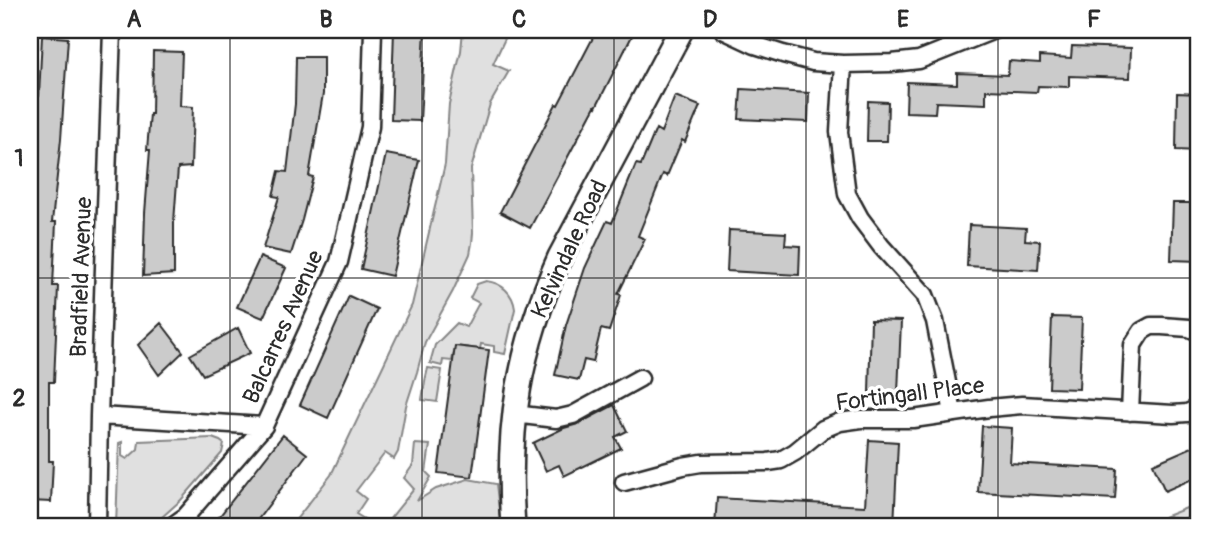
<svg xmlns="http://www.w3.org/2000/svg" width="1229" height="556" font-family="Pangolin,sans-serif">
<rect width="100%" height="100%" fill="#fff"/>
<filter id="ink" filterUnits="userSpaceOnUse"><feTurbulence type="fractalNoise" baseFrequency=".0143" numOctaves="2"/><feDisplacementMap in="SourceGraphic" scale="14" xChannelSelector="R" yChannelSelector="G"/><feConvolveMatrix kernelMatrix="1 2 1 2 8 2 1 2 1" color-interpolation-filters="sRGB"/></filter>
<g filter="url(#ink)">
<path fill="#e0e0e0" stroke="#868686" stroke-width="2" d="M463,30H509L493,64L509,71L490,104L471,169L473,233L472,243L470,254L453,291L425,342L417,372L406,406L398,452L394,459L385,453L356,491L366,499L356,514L376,526H291L331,475L412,305L445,164L449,104L461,51Z
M486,281C502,283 513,293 515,309L505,354L494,352V346L481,344L480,349L455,346L452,361L443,360L442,366L430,363L435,345L457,323L466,327L479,303L470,298L477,284Z
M428,368L442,370L437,402L422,400L425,381Z
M212,438L220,441L224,444L222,453L181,500L152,526H116L119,443L122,442V456L127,459L138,449L139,441Z
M415,444L430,445L426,472L431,477L417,501L436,489L468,479L496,484L501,526H384L414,489L404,478L413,465Z
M1199,503V514L1184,519L1164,517Z"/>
<path fill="#b6b6b6" stroke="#7e7e7e" stroke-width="2" d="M1199,514V526H1159Z"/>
<path fill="#cbcbcb" stroke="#2b2b2b" stroke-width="2" d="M394,30H425L420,121L391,120Z
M597,30H635L596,107L595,106L530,228L500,212L556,104L558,105Z
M42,36L68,38L61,139L52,222H56L53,286H58L54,382H49V461H53L51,502L30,501V175L35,96H39Z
M1072,46L1131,48L1130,78L1069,76V87L1038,86L1037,92L986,90V104L936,102L935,113L906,112L907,82L957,84V73L1008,75L1009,61L1040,63V56L1071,58Z
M153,51L182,52L180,106L193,107L191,167L178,168L174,222V274L143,276L145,213L150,150H147L150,114H152Z
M296,57H323V94L309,176L313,177L302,220L291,254L263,248L279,197L273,196L279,171L287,172L295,104Z
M741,89L809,93L808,122L739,119Z
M1177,93L1199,94V151L1176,150Z
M675,96L700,106L685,142L682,140L667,176L663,174L638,236L645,239L618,294L621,295L609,331L601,329L593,362L584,360L579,380L555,375L566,325L585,268L607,221L612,223L636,164L641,165L656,129L661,132Z
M868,101L888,102L887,141H867Z
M386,154L419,160L392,276L361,269Z
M1173,203H1199V261L1171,260Z
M969,225L1026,228L1025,240L1040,241L1038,270L967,266Z
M729,230L786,233L785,245L800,246L799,275L727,271Z
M260,257L286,268L263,318L237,307Z
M349,296L377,309L328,418L300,405Z
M1052,317L1082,318L1079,389L1049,388Z
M871,320L901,321L898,393L869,392Z
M161,323L183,352L159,375L138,345Z
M238,328L250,353L203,375L190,355Z
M455,346L489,350L472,477L438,473Z
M614,405L627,431L615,437L621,448L564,476L559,465L546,471L533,443L564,428L578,424Z
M982,426L1012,428L1010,463L1117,469L1115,499L978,492Z
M283,435L307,454L253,526H212Z
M869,440L898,442L894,526H715L717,498L865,506Z
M1199,444V476L1165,491L1153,464Z"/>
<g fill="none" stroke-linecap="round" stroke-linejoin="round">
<defs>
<path id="street" d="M723,30L755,45L783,54L813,62L843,64L892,63L919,60L994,30
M1193,30L1199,32
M843,64L839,132L847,194L860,218L881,246L925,295L935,321L953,413
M1130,412L1133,345L1142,331L1151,326H1162L1189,328L1199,332
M514,414L556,419L573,415L640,378
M99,416L264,426
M624,482L683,466L701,463L768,462L781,460L795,452L823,429L840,422L861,419H913L989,408L1022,405L1173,414L1187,413L1199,408
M97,526L99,416L112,30
M172,526L186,516L264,426L339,262L370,127L373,30"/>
<path id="secondary" d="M513,526C506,427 519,348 560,257L681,30"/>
</defs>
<use href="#street" stroke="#2b2b2b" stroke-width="21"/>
<use href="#secondary" stroke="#2b2b2b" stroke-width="28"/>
<use href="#street" stroke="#fff" stroke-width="16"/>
<use href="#secondary" stroke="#fff" stroke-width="23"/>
</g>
</g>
<path fill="none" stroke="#2b2b2b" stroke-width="2" stroke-opacity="0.55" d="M230,30V526M422,30V526M614,30V526M806,30V526M998,30V526M30,278H1199"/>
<g text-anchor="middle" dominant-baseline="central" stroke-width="7" stroke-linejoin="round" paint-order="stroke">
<g font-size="23" fill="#2b2b2b" stroke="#fff">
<text transform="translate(569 249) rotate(-65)">Kelvindale Road</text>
<text transform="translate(81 277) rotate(-88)">Bradfield Avenue</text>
<text transform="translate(283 327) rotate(-66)">Balcarres Avenue</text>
<text transform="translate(910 394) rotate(-7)">Fortingall Place</text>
</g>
</g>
<rect width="1229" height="556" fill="none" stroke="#fff" stroke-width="77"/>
<rect x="38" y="38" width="1152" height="480" fill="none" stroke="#2b2b2b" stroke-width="2.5"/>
<g font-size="23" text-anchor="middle" font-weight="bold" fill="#2b2b2b">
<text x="134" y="27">A</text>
<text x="326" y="27">B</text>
<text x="519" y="27">C</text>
<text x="710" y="27">D</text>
<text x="903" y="27">E</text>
<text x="1094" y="27">F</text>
<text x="19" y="166">1</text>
<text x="19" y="406">2</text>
</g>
</svg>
